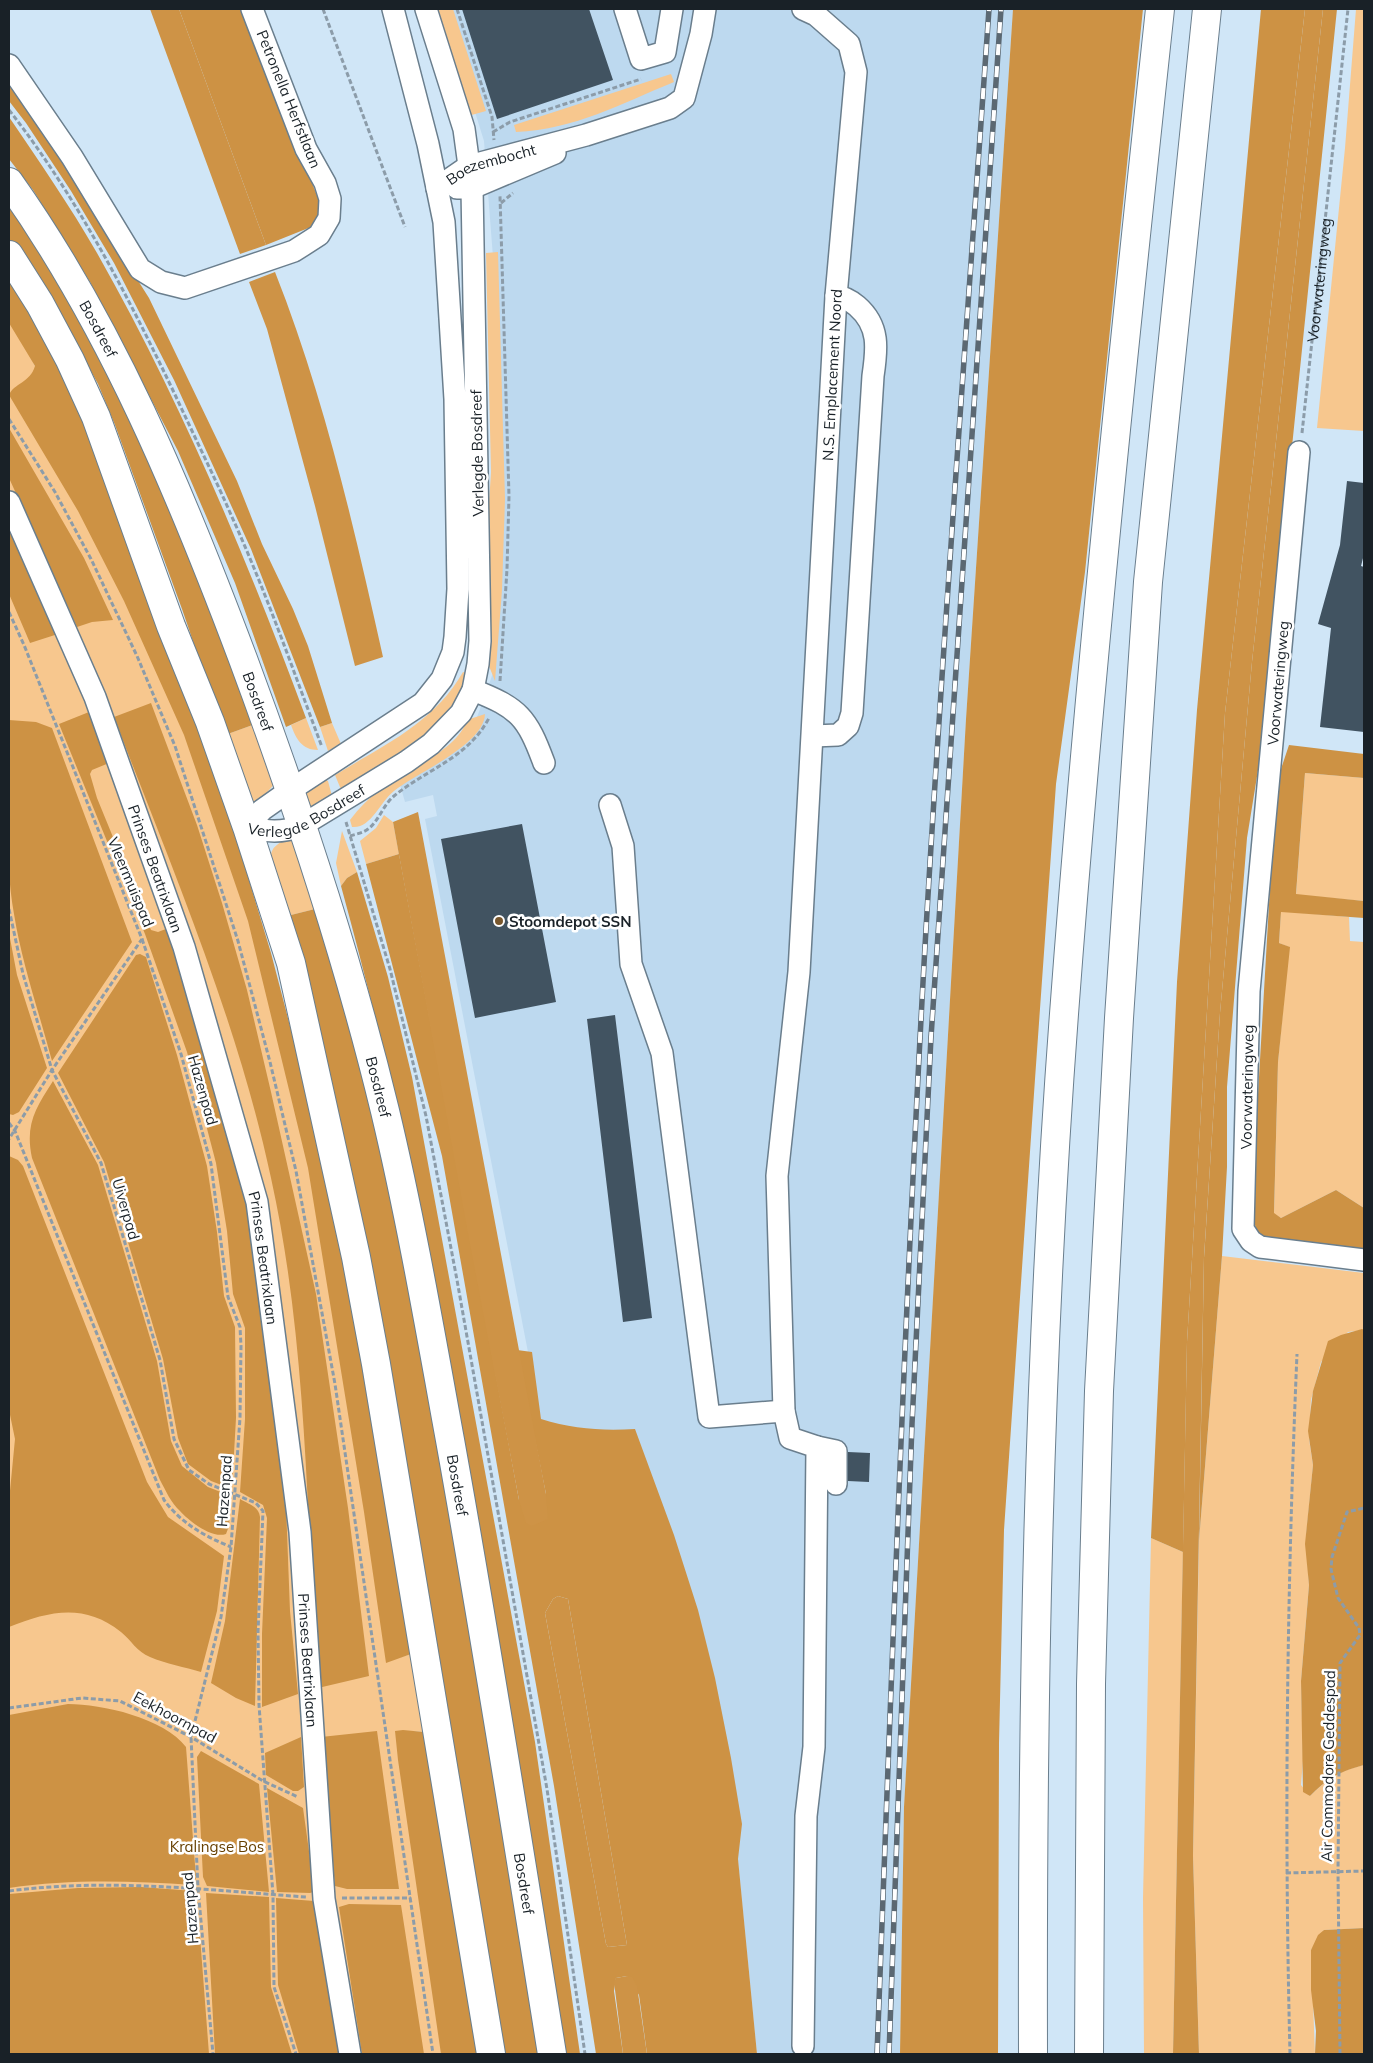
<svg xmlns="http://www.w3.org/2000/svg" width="1373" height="2063" font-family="Mulish,sans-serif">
<rect width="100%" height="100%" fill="#d0e6f7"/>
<path fill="#bdd9ef" d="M443,9H1013L966,719L904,1807L900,2054H757L733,1809L544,1435L425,819L437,816L433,795L405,802L399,781L452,749L476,720L493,673L494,270L484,141Z"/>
<path fill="#f7c78e" d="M431,9H453L486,111L468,116Z
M1356,9H1364V431L1317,428L1345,148Z
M671,74L674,82C620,104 576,129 516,132L514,125Z
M498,252L505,499L502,590L495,681L489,666L491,645L488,519L491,472L486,253Z
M9,313L35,366L201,752L301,1101L398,1658L411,1654L424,1732L409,1731L457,2054H9Z
M463,672L470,674L466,686L440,728L342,792L335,775C384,745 434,723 463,672Z
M485,714C484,745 416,773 394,791C380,802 371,829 352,827L350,820C359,808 369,798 380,789C404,772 458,750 467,720Z
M306,718L318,750C302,750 296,739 291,725Z
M261,722L278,780L262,798L252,803L225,735Z
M332,723L341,744L328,751L320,727Z
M1305,773L1364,778V901L1296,895Z
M326,780L328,781L332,796L309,812L302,795Z
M384,815L393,822L399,854L366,864L360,841L376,828Z
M342,831L357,872L347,878L341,886L336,863Z
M298,833L323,907L283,917C280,903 266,863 272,851C275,843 291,837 298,833Z
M1281,911L1349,917L1350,941L1364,942V1208L1336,1190L1281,1218L1274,1214L1278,1062L1289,947L1279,943Z
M1222,1256L1364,1273V1330L1348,1332L1321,1362L1311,1400L1309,1439L1313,1465L1306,1537L1309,1585L1301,1681L1303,1760L1301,1785L1310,1796C1327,1779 1341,1770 1364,1765V1928L1324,1930L1311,1950L1315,2054H1199L1193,1856L1199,1541Z
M1151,1538L1183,1552L1173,2054H1144L1143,1898Z"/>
<path fill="#cd9244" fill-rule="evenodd" d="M179,9H244L323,211L321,223L266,245Z
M1013,9H1143L1085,572L1056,784L1035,1079L1004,1530L999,1743L998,2054H900L904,1807L966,719Z
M1261,9H1305L1225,713L1187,1342L1183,1552L1151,1538L1177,982L1197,710Z
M1323,9H1337L1260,758L1247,838L1227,1087V1167L1222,1256L1199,1541L1204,1258L1220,1013L1252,662Z
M9,77L149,298L237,481L262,544L293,609L308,646L332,723L320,727L251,549L174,380L114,263L71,191L26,123L9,101Z
M9,117C39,161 70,206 97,253C181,401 247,559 306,718L286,727L235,583L178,451L90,282L33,190L9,159Z
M9,199L106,357L261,722L225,735L182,609L115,425L98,384L60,315L9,239Z
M9,280L53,351L76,399L217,774L271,953L315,1122L371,1397L411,1654L386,1663L364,1512L308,1168L248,921L184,735L124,601L78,511L9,395C14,383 30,383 35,366L9,323Z
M9,428L84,558L113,620L92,622L77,627L9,478Z
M9,523L58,634L30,643L9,594Z
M151,703L197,825L222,903L247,990L271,1092L316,1294L348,1508L369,1676L318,1688C306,1519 308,1345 271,1178C237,1019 172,869 114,717Z
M89,712L109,763L92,770L90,774L97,798L151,930L158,932L171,927L233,1102L282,1400L290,1611L298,1694L262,1707V1634L267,1518L263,1505L240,1492L245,1419V1328L233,1294L227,1231L216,1163L187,1052L145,934L59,724Z
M9,720L36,722L52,728L132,942L52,1061C39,1012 22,964 14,914C3,851 9,784 9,720Z
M1289,745L1364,754V778L1305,773L1296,894L1364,901V918L1281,912L1279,943L1290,947L1278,1062L1274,1213L1281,1218L1336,1190L1364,1208V1253L1260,1240L1254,1222L1252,1198L1276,784Z
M399,854L519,1500L545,1498L546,1494L517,1350L532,1352L541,1419C573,1429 602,1431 635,1429L674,1535L698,1610L715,1678L731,1758L742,1824L738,1859L757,2054H647L639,1995L627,1976L616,1978L614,1991L623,2054H596L554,1786L442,1156L366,864ZM558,1596L568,1599L627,1945L608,1947L606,1944L545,1613L553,1599Z
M357,872L388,977L412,1077L535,1742L580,2054H566C539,1885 512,1716 482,1547C444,1325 401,1104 341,886L347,878Z
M323,907L358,1036L415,1310L544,2054H500L283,917Z
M9,933L17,975L47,1068L19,1112L13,1115L9,1114Z
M140,954L146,957L177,1055L207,1166L217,1232L224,1296L235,1327L236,1418L232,1489L211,1481L188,1464L178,1438L163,1359L104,1162L58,1073L136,955Z
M53,1081L98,1165L157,1361L171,1441L182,1466L208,1487L231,1496L229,1526L226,1534C212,1539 189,1521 180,1511C171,1503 166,1491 160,1480L32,1158C25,1125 35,1109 53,1081Z
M9,1156L18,1160L23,1166L147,1482L168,1517L224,1556L217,1611L201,1672C185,1667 166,1664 150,1657C137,1652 131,1640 121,1632C84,1603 50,1611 9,1627V1501L15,1439L9,1410Z
M1362,1329L1364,1330V1765C1341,1771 1326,1779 1310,1796L1303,1792L1301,1681L1309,1585L1305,1544L1313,1465L1308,1431L1313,1391L1328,1341L1341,1335Z
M240,1499C248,1504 259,1506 260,1517L255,1706L236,1698L211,1683L225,1621Z
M68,1704C102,1704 164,1718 186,1747L196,1878L193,1885C131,1881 70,1879 9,1888V1715Z
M403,1730L424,1732L477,2054H441L398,1760L395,1731Z
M377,1731L399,1889H347L335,1886L321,1737Z
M301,1737L304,1787L298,1791H293L266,1775L265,1753Z
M201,1751L259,1784L269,1892L207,1886L203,1877L197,1757Z
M267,1788L303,1808L314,1887L313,1892L310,1893L277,1892Z
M141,1887L194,1891L197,1897L209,2054H9V1894L78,1888Z
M206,1893L269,1897L271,1987L292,2054H215Z
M276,1898L314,1901L339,2054H299L278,1985Z
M349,1904L401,1905L424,2054H362L339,1907Z
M1364,1928V2054H1315L1316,2031L1311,1990V1950L1318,1935L1324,1930Z"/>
<path fill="#ce9346" d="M150,9H179L266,245L240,254Z
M1305,9H1323L1252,662L1220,1013L1204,1257L1193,1856L1199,2054H1173L1187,1342L1225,713Z
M275,272C324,396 354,527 383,657L355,666L315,506L267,329L249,282Z
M418,812L546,1494L548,1519L532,1526L526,1523L519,1500L469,1239L393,822Z
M558,1596L568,1599L627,1945L608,1947L606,1944L545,1613L553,1599Z
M627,1976L632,1977L637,1986L647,2054H623L614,1982L616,1978Z"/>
<path fill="#415361" d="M462,9H589L613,80L497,119Z
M1347,481L1364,483V554L1361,566L1364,567V732L1320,727L1331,628L1318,624L1340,545Z
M522,824L556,1002L475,1018L441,839Z
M615,1015L652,1318L623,1322L587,1019Z
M848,1452L870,1453L869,1482L848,1481Z"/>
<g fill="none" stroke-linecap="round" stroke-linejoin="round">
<defs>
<g id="minor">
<path id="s2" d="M393,9L428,144L444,222L455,399L458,589L455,637L453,652L442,679L423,703L289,791L262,810L247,827C267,832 282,833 301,826L406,762L431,744L461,713L473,690L478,664L480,641L472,188L464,129L426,9"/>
<path d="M625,9L641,59L665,52L672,9"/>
<path d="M803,9L816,15L849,44L856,72L836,296L799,972L777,1176L784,1411L790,1438L817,1447L814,1747L806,1816L803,2046"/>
<path d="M9,65L72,157L140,269L161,282L185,288L294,251L319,235L329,218L330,199L325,183L306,149L252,9"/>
<path id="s3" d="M437,188L469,166L586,135L670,108L684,98L701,34L705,9"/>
<path d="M457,188H472L555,153"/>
<path d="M1299,452L1249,991L1243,1229L1251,1241L1260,1247L1364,1260"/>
<path id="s4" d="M9,502L95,697L184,947L257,1202L300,1532L324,1899L350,2054"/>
<path d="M473,690C519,708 527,717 544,763"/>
<path d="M813,736L838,735L848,726L852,713L873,376C877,349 880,326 857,306C851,301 845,297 836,296"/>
<path d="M610,805L623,846L631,964L662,1053L709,1417L784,1411"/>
<path d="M817,1447L836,1451V1484"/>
</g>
<g id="highway">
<path id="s5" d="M9,182C112,327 181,494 243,659C298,807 348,958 385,1111C411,1220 430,1330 450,1440C487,1645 519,1849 552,2054"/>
<path d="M9,255L40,304L70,360L96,417L171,626L210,722L247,827L291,963L356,1257L376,1364L491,2054"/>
<path d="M1033,2054C1032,1707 1038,1360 1064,1014C1089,678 1124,344 1160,9"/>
<path d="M1089,2054L1091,1684L1099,1391L1119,1018L1148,582L1207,9"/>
</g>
</defs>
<use href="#minor" stroke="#6a7e8d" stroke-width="24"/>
<use href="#highway" stroke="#6a7e8d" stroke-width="30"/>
<g stroke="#8c9ca9" stroke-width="3" stroke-dasharray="5 2.5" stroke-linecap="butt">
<path d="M323,9L405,227"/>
<path d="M457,9L492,117L494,140"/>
<path d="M9,110C78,198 130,300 178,401C196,440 215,478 232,517C266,592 293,670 322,747"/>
<path d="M493,132L510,122L641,79"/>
<path d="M501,203L513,193"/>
<path d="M9,419L55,492L91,559L137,656L175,746L238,941L270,1062L296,1171L335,1384L433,2054"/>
<path id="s1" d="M1302,433L1348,9"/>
<path d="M9,612L24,645L142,939L52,1070L9,1139"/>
<path d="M500,681L507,569L509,496L500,196"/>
<path d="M346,822L390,969L426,1116L457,1280L547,1789L585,2054"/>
<path d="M350,836C356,834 363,833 368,829C379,821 383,805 394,796C427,769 468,758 489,718"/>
<path d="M9,909L23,974L52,1070L101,1163L160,1360L174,1439L189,1470L209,1484L256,1503L263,1511L258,1632L259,1705L273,1895L274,1987L296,2054"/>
<path d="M142,939L181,1054L211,1164L228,1297L240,1327L241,1346L240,1418L231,1547L221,1617L191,1737L198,1888L213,2054"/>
<path d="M9,1123L15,1131L164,1500C181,1523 204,1536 231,1547"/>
<path d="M9,1708L82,1698L120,1701L191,1737L263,1781L298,1797"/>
<path d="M1286,1873L1364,1871"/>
<path d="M9,1891C109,1878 206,1890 306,1897"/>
<path d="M342,1898H411"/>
<path d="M1290,2054C1284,1821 1287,1588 1297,1354"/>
<path d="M1340,2054L1338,1871L1340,1663L1360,1635L1359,1628L1338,1598L1331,1569L1332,1557L1347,1512L1364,1508"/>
</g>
<use href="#minor" stroke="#fff" stroke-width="21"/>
<use href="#highway" stroke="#fff" stroke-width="28"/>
<defs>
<path id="rail" d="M877,2054C891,1691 904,1327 924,964C942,645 967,327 989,9
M889,2054L912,1424L931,1037L1001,9"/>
</defs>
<use href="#rail" stroke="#5b6872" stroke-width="5.5"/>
<use href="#rail" stroke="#fff" stroke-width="4" stroke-dasharray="11" stroke-linecap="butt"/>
</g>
<circle fill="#78572d" stroke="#fff" stroke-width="2" cx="499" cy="921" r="5"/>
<g text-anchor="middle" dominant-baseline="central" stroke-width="5" stroke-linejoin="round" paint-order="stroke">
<g font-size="15" fill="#192127" stroke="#fff">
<text transform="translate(289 99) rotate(68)">Petronella Herfstlaan</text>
<text stroke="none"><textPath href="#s3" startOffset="60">Boezembocht</textPath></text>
<text stroke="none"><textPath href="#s1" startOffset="154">Voorwateringweg</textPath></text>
<text stroke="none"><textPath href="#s5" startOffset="172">Bosdreef</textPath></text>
<text transform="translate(832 375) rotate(-87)">N.S. Emplacement Noord</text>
<text transform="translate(477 453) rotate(-91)">Verlegde Bosdreef</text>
<text transform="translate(1278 683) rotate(-85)">Voorwateringweg</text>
<text stroke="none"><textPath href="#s5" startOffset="578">Bosdreef</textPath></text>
<text stroke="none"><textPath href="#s2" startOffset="990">Verlegde Bosdreef</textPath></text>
<text stroke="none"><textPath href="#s4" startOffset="395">Prinses Beatrixlaan</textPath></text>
<text transform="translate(131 882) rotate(67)">Vleermuispad</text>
<text stroke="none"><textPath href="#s5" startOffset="982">Bosdreef</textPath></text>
<text transform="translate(1247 1087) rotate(-89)">Voorwateringweg</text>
<text transform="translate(203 1090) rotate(74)">Hazenpad</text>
<text transform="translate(126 1209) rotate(74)">Uiverpad</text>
<text stroke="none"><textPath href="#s4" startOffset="800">Prinses Beatrixlaan</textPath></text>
<text stroke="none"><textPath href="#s5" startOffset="1388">Bosdreef</textPath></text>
<text transform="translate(224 1491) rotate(-86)">Hazenpad</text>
<text stroke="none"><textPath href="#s4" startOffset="1205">Prinses Beatrixlaan</textPath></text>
<text transform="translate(175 1717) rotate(28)">Eekhoornpad</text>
<text transform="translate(1328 1766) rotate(-89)">Air Commodore Geddespad</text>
<text stroke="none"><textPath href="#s5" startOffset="1792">Bosdreef</textPath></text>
<text transform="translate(190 1908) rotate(-95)">Hazenpad</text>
</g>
<g font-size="15" font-weight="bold" fill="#192127" stroke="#fff" text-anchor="start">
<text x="509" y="921">Stoomdepot SSN</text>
</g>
<g font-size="15" fill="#663f00" stroke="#fff">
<text x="217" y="1846">Kralingse Bos</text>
</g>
</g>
<rect width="1373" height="2063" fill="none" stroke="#192127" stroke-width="20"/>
</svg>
